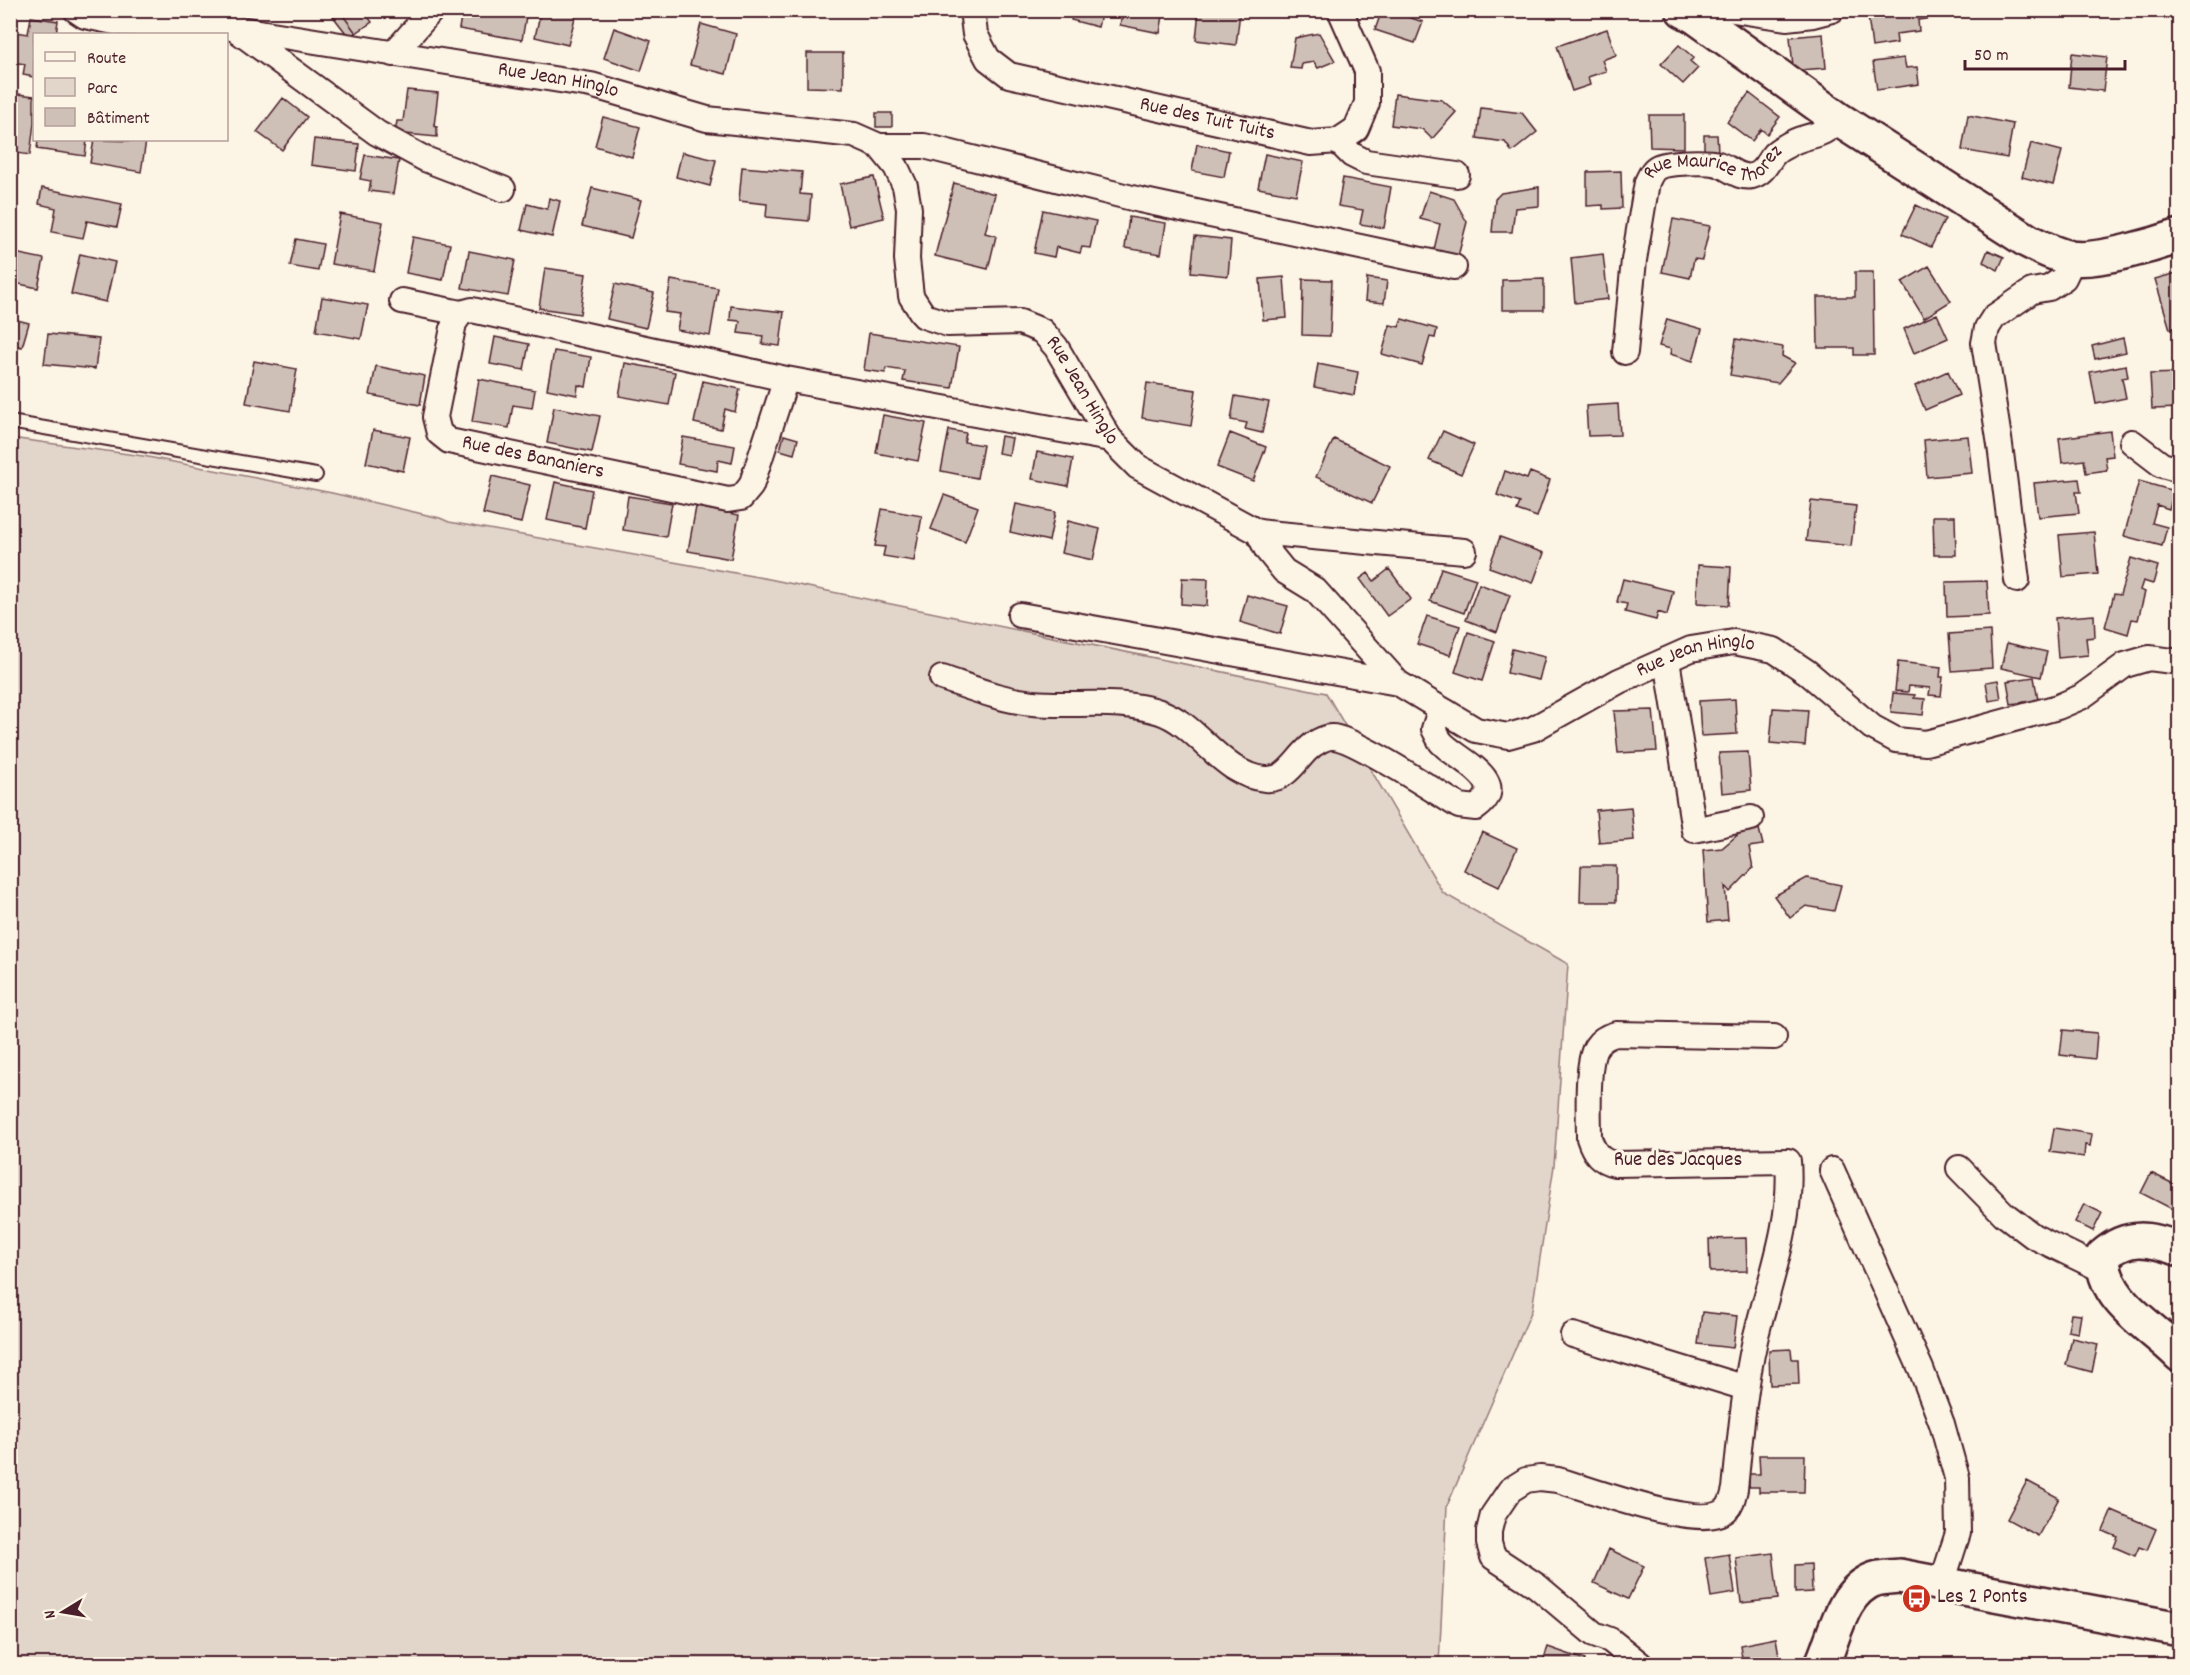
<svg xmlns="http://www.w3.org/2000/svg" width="2190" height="1675" font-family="Dekko,sans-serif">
<rect width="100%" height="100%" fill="#fcf5e5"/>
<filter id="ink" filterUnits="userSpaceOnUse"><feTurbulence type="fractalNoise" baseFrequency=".0167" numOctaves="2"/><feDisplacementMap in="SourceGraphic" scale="12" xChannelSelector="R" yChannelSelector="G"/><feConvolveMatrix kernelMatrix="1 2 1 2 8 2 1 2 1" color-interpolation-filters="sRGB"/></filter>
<g filter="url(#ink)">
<path fill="#e2d5ca" stroke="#967a7a" stroke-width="1.5" d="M11,438L143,456L332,493L440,518L449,522L769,579L1326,693L1443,893L1568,964L1554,1166L1532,1310L1447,1506L1439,1664H11Z"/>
<path fill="#cfc0b7" stroke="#4a1f2b" stroke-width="1.5" d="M339,10L356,33L349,37L329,11Z
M339,10H363L372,22L356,33Z
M462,10H527L522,40L459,29Z
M541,10H577L568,45L535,37Z
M1073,10H1102L1098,27L1071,20Z
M1123,10H1164L1160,33L1120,25Z
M1199,10L1240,12L1236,45L1196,40Z
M1382,10H1388L1423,22L1415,43L1375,30Z
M1892,10H1940L1941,17L1918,20L1919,31L1896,34L1897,43L1872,47L1868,16L1892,12Z
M31,17L58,21L56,34H34V77L23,75L25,64L10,62V31L28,34Z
M701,24L736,34L726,74L690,65Z
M614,28L651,41L641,71L604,58Z
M1607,29L1616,55L1602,60L1606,71L1588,77L1590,85L1572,91L1557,46Z
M1319,33L1335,61L1318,68L1314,62L1302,64L1301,69L1290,68L1295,38Z
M1823,34L1826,68L1799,70L1793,66L1790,37Z
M1679,45L1694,58L1690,61L1698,68L1683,84L1661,64Z
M807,53H843V88L807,87Z
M2072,53L2107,57L2103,91L2069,87Z
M1904,58L1906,68L1917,67L1919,84L1877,90L1873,62Z
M407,90L438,93L434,126L437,127V137L395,133L397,121H403Z
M10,93L34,96V123L30,155L10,152Z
M1749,93L1780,117L1767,134L1761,129L1752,141L1727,122Z
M1395,94L1442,100L1456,112L1432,139L1422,129L1391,125Z
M283,98L307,117L282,150L257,132Z
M1481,108L1522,113L1537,132L1512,152L1505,142L1477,138Z
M876,113H892V127H876Z
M1649,115H1684V148L1650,147Z
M1968,115L2013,124L2007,158L1962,150Z
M603,117L640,127L632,157L595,146Z
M1704,135H1717L1718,152L1704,153Z
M314,139L359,144L356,171L311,165Z
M38,140H87L85,156L37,149Z
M94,140L146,141L141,172L90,163Z
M2031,143L2062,151L2053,185L2022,177Z
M1197,144L1229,151L1224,177L1192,171Z
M682,152L716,160L710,186L676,177Z
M1265,154L1303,162L1296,195L1258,188Z
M365,155L399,160L393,194L369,191L371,181L360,179Z
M742,167L802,172L800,194L811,195L809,221L766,217L767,204L739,201Z
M1621,171L1622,208L1603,209V205L1587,206V172Z
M874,177L884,218L849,226L840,184Z
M1343,178L1391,187L1384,228L1360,224L1363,210L1338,206Z
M954,183L995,194L985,233L996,236L988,269L935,256Z
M1539,187V206L1515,208L1512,232H1492L1495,199L1501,193Z
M42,188L122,204L117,227L87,221L83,238L52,232L56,208L39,204Z
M592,188L641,200L631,238L582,226Z
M1429,191L1454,199L1467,222L1457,260L1433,254L1440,224L1420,219Z
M549,198L560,201L552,237L521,230L527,204L547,209Z
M1916,205L1945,219L1931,247L1902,234Z
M1043,210L1096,221L1090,248L1082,247L1080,253L1056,247L1054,257L1034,253Z
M340,214L383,222L374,271L331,264Z
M1129,217L1166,223L1161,254L1125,248Z
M1673,219L1710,226L1702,260L1694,259L1690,278L1662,272Z
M1195,236L1231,240L1228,276L1191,272Z
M413,237L450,244L443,280L406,273Z
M296,239L323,244L318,271L290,266Z
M1988,250L2004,257L1998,270L1983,262Z
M469,251L515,260L508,296L462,288Z
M10,252L44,259L38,288L10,282Z
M80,254L115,262L106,302L71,294Z
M1603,254L1608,299L1575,303L1571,258Z
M1929,266L1951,301L1924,318L1902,282Z
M545,268L586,274L580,314L539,308Z
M1855,272H1873L1874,355H1854V348H1818L1817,297H1855Z
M2180,272V326L2170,329L2155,279Z
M1284,277L1287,318L1263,320L1260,279Z
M1367,278L1387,281L1384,303L1365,301Z
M1303,279L1332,280L1330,336L1302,335Z
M1544,279V310H1502V280Z
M671,280L718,288L710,336L677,330L680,314L665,312Z
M615,284L654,293L646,328L607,319Z
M322,297L368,305L361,339L316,331Z
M731,306L784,312L780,346L762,344L763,336L738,333L740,321L730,320Z
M1937,314L1948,338L1914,353L1904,329Z
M10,318L29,323L22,347L10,344Z
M1402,319L1437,329L1435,338L1430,337L1422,365L1382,354L1390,325L1399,327Z
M1667,319L1702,329L1693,361L1670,354L1671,349L1659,346Z
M869,333L959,347L952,388L903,381L905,371L886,368L885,373L864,370Z
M48,334L99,339L95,369L44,364Z
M495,337L529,344L524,370L490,364Z
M2123,338L2126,352L2095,359L2092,346Z
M1736,339L1783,347L1782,356L1795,363L1778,383L1730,375Z
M554,351L591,357L586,387L578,385L577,395L547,389Z
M254,361L297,369L290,411L246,403Z
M625,363L675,372L669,405L619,396Z
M1318,364L1358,372L1354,395L1314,387Z
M2126,365L2128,377L2122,378L2126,398L2096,404L2090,372Z
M376,366L425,376L420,405L370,395Z
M1948,371L1959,395L1925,410L1915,386Z
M2180,373V408L2152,409L2150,374Z
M479,379L535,390L532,408L513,405L509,428L472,422Z
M703,381L740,389L735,412L725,409L721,429L694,423Z
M1147,383L1196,390L1191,426L1142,418Z
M1235,396L1269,402L1262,433L1245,429L1247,423L1231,420Z
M1618,404L1620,435L1588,436L1586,406Z
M554,407L600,416L592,452L547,443Z
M883,415L926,423L918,461L876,453Z
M373,430L410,437L403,471L366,463Z
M949,430L966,433L964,442L983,445L977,478L941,471Z
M1443,431L1474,445L1461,474L1429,460Z
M2110,431L2113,456L2105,457L2107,470L2086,473L2084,460L2062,463L2059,438Z
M1230,433L1266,447L1253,481L1217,467Z
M784,435L798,439L794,454L780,450Z
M1001,436L1012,438L1009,455L998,453Z
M1968,436L1972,473L1927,477L1924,440Z
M683,437L735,446L732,463L718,460L717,471L678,464Z
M1334,439L1390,466L1372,503L1316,477Z
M1037,452L1073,459L1068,486L1032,479Z
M1505,471L1527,479L1530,472L1550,480L1537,517L1517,510L1520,503L1497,495Z
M492,476L530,485L521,523L483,514Z
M2079,479L2081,492H2076L2079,513L2038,517L2034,483Z
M2139,481L2174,491L2169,509L2157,505L2152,523L2167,527L2162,546L2124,536Z
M555,482L592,490L585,528L547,520Z
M944,495L978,507L965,542L931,529Z
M628,496L672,503L666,537L623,530Z
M1811,501L1856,506L1851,546L1806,541Z
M1016,504L1055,512L1049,541L1010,532Z
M696,507L739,515L731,559L688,551Z
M882,509L922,516L914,561L883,556L885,547L875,546Z
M1933,516H1955L1956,555H1934Z
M1068,521L1100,529L1093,560L1061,553Z
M2094,532L2098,574L2063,577L2059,535Z
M1500,537L1544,553L1533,583L1489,567Z
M2131,558L2158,566L2153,584L2143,581L2140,590L2145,592L2138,620L2132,619L2128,634L2105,627L2114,594L2120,595Z
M1698,565L1731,567L1729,605L1697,603Z
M1441,568L1476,579L1464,613L1430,601Z
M1389,569L1411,599L1387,616L1360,579L1368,573L1374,581Z
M1182,578L1208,579L1207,606L1181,604Z
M1623,579L1673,591L1667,615L1658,612L1656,620L1625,612L1627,604L1617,602Z
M1987,581L1989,615L1947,617L1946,582Z
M1479,584L1510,595L1497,632L1466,620Z
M1247,595L1288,606L1280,634L1240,622Z
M2094,615L2095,637L2086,638L2088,655L2058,658L2055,618Z
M1427,616L1460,626L1450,655L1417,644Z
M1990,631L1992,668L1952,671L1949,634Z
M1468,632L1495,641L1482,681L1455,672Z
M2007,643L2047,652L2041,677L2001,668Z
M1512,649L1545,657L1539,680L1507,673Z
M1898,662L1941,667L1940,677H1943L1941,696L1929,695L1930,688L1909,686L1908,692L1895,691Z
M2034,677L2038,700L2011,704L2007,681Z
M1998,680L2001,699L1989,701L1986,682Z
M1893,693L1915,695L1914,698L1925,699L1923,715L1891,712Z
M1735,699L1737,734L1701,736L1699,701Z
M1773,708L1808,710L1805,746L1770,743Z
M1653,710L1657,751L1618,753L1614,711Z
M1748,752L1751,790L1722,793L1719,753Z
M1631,807L1634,840L1599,843L1596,810Z
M1759,829L1763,845L1749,847L1753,868L1730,892L1725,886L1728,920L1708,922L1703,850L1722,848L1741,832Z
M1482,832L1517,848L1499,887L1464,870Z
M1581,866H1616V902H1580Z
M1807,878L1841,885L1834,911L1806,906L1790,918L1774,896Z
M2063,1030L2097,1033L2095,1059L2060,1055Z
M2054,1128L2092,1134L2090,1146L2085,1145L2084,1157L2050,1152Z
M2151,1173L2180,1187V1213L2141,1193Z
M2084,1204L2102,1213L2093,1231L2075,1222Z
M1746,1238L1747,1271L1710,1272L1709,1239Z
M1702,1312L1737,1316L1733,1348L1698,1344Z
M2071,1314L2081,1315L2078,1333L2068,1331Z
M2072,1338L2098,1344L2092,1372L2066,1365Z
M1791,1349L1792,1359H1798L1799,1384L1770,1385L1769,1350Z
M1759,1455H1805L1804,1492H1759V1487H1749V1474H1760Z
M2027,1481L2059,1498L2038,1536L2007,1519Z
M2112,1510L2156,1529L2147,1550L2139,1547L2135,1556L2114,1547L2118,1537L2103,1531Z
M1609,1549L1644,1566L1628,1599L1594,1583Z
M1773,1553L1778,1599L1741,1603L1736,1558Z
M1729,1554L1735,1593L1711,1597L1705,1558Z
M1811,1564L1812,1592L1795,1593V1565Z
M1776,1638L1780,1661L1760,1664H1743L1740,1645Z
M1548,1647L1585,1660L1583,1664H1542Z"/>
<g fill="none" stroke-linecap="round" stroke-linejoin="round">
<defs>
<path id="lane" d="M10,422L316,475"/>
<g id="street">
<path id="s1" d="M76,10L85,16L119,23L234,28L591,85L707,119L854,135L879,146L896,167L905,186L909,209L907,259L911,296L924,316L948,324L1020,322L1042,331L1056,347L1110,439L1138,467L1258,532L1267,550L1284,571L1315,590L1398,683L1476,730L1508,736L1533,729L1619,681L1691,649L1734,642L1774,650L1807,672L1872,727L1896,740L1926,743L2058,707L2081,697L2125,665L2149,658L2180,662"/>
<path id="s2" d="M972,10L975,34L988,59L1009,75L1311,143L1338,141L1356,129L1367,103V71L1340,10"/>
<path d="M1733,10L1786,18L1813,15L1832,10"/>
<path d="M238,31L377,133L425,159L503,189"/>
<path d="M393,54L432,10"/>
<path d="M1338,141L1352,155L1366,162L1457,175"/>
<path d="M879,146H924L1140,200L1454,267"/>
<path d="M402,301L461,313"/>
<path id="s3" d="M1625,352L1634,260L1647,182C1650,176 1652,170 1658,167C1668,162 1707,161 1718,164C1730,168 1739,179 1752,176C1764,173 1767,162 1774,154C1777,151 1782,148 1786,146C1805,133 1822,140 1838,119"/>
<path d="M786,379L751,486L741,498L728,500L449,441L439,433L435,417L454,323L461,313L472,310L786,379L1110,439"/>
<path d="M2132,442L2162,465L2180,470"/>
<path d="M1258,532L1464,551"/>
<path d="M2017,580L2000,445L1984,343L1987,328L1994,317L2032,291L2049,288L2064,278L2073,259"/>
<path d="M1020,615L1398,683"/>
<path d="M1667,660L1694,830L1751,818"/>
<path d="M942,678C972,688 1001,700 1033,703C1075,707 1119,698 1160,712C1199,725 1221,775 1265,779C1286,781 1295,761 1308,749C1313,744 1324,737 1332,737C1353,737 1436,792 1459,806L1476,808C1514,781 1455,759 1441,742C1438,738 1436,732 1434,729L1438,717L1446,712"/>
<path d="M1959,1168L2004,1214L2033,1236L2103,1270"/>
<path d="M1832,1170L1921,1369L1942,1424L1957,1478L1958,1533L1942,1583"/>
<path d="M1573,1335L1746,1388"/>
<path d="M1640,1664L1610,1640L1594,1634L1537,1586L1493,1557L1489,1543V1531L1493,1515L1510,1490L1526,1480L1540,1478L1558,1480C1590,1489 1701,1532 1726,1510C1732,1504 1733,1497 1735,1489C1740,1439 1744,1389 1755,1340C1769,1281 1793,1223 1788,1161L1615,1164C1600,1161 1594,1153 1589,1138C1589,1117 1586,1063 1596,1047C1601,1039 1608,1036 1616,1034L1774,1037"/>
</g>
<path id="secondary" d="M1683,10L1696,17L1838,119L2028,241C2042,248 2055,255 2071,258C2097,262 2154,245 2180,236
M2180,1249C2150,1239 2128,1233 2103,1256C2103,1302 2151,1325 2180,1355
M1822,1664C1835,1636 1841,1591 1875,1579C1882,1577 1891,1577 1899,1576L2180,1629"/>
</defs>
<use href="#lane" stroke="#4a1f2b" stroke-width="16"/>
<use href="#street" stroke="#4a1f2b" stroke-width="28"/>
<use href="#secondary" stroke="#4a1f2b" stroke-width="38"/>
<use href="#lane" stroke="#fcf5e5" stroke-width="12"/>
<use href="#street" stroke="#fcf5e5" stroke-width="24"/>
<use href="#secondary" stroke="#fcf5e5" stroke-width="33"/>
</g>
</g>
<defs>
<symbol id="bus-disc" viewBox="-11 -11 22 22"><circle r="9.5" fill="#c8321e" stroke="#fcf5e5"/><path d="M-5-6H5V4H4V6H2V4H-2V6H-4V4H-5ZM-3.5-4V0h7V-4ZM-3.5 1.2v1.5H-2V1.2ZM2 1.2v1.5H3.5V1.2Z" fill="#fff"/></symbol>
</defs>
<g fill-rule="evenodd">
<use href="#bus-disc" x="1900" y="1582" width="33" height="33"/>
</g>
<g text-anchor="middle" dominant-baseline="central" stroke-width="6" stroke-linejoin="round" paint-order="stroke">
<g font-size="21" fill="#4a1f2b" stroke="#fcf5e5">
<text stroke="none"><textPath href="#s1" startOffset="489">Rue Jean Hinglo</textPath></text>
<text stroke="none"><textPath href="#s2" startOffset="282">Rue des Tuit Tuits</textPath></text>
<text stroke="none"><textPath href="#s3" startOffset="252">Rue Maurice Thorez</textPath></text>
<text stroke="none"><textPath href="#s1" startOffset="1194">Rue Jean Hinglo</textPath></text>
<text transform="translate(533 458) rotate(12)">Rue des Bananiers</text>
<text stroke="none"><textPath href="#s1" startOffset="1964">Rue Jean Hinglo</textPath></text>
<text x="1678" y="1161">Rue des Jacques</text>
</g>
<g font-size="21" fill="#4a1f2b" stroke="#fcf5e5" text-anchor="start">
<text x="1937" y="1598">Les 2 Ponts</text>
</g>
</g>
<rect width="2190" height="1675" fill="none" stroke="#fcf5e5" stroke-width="36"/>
<rect x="18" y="18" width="2154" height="1639" fill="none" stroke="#4a1f2b" stroke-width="2" filter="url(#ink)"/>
<rect x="33" y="33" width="195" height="108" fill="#fcf5e5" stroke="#b59f9b" stroke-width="1.5"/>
<rect x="45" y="52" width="30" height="9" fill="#fcf5e5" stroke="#b59f9b" stroke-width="1.5"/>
<text x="87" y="63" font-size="18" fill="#4a1f2b">Route</text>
<rect x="45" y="78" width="30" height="18" fill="#e2d5ca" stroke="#b59f9b" stroke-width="1.5"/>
<text x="87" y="93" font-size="18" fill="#4a1f2b">Parc</text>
<rect x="45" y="108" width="30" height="18" fill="#cfc0b7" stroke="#b59f9b" stroke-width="1.5"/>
<text x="87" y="123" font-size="18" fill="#4a1f2b">Bâtiment</text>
<g transform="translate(63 1612) rotate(259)" stroke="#fcf5e5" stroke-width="4.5" paint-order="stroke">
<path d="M0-4.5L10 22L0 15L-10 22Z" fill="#4a1f2b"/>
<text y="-9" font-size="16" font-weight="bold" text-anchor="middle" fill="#4a1f2b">N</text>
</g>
<path d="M1965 60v9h160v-9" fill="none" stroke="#4a1f2b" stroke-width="3"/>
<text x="1974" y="60" font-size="18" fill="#4a1f2b" stroke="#fcf5e5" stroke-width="4.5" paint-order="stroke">50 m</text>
</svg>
